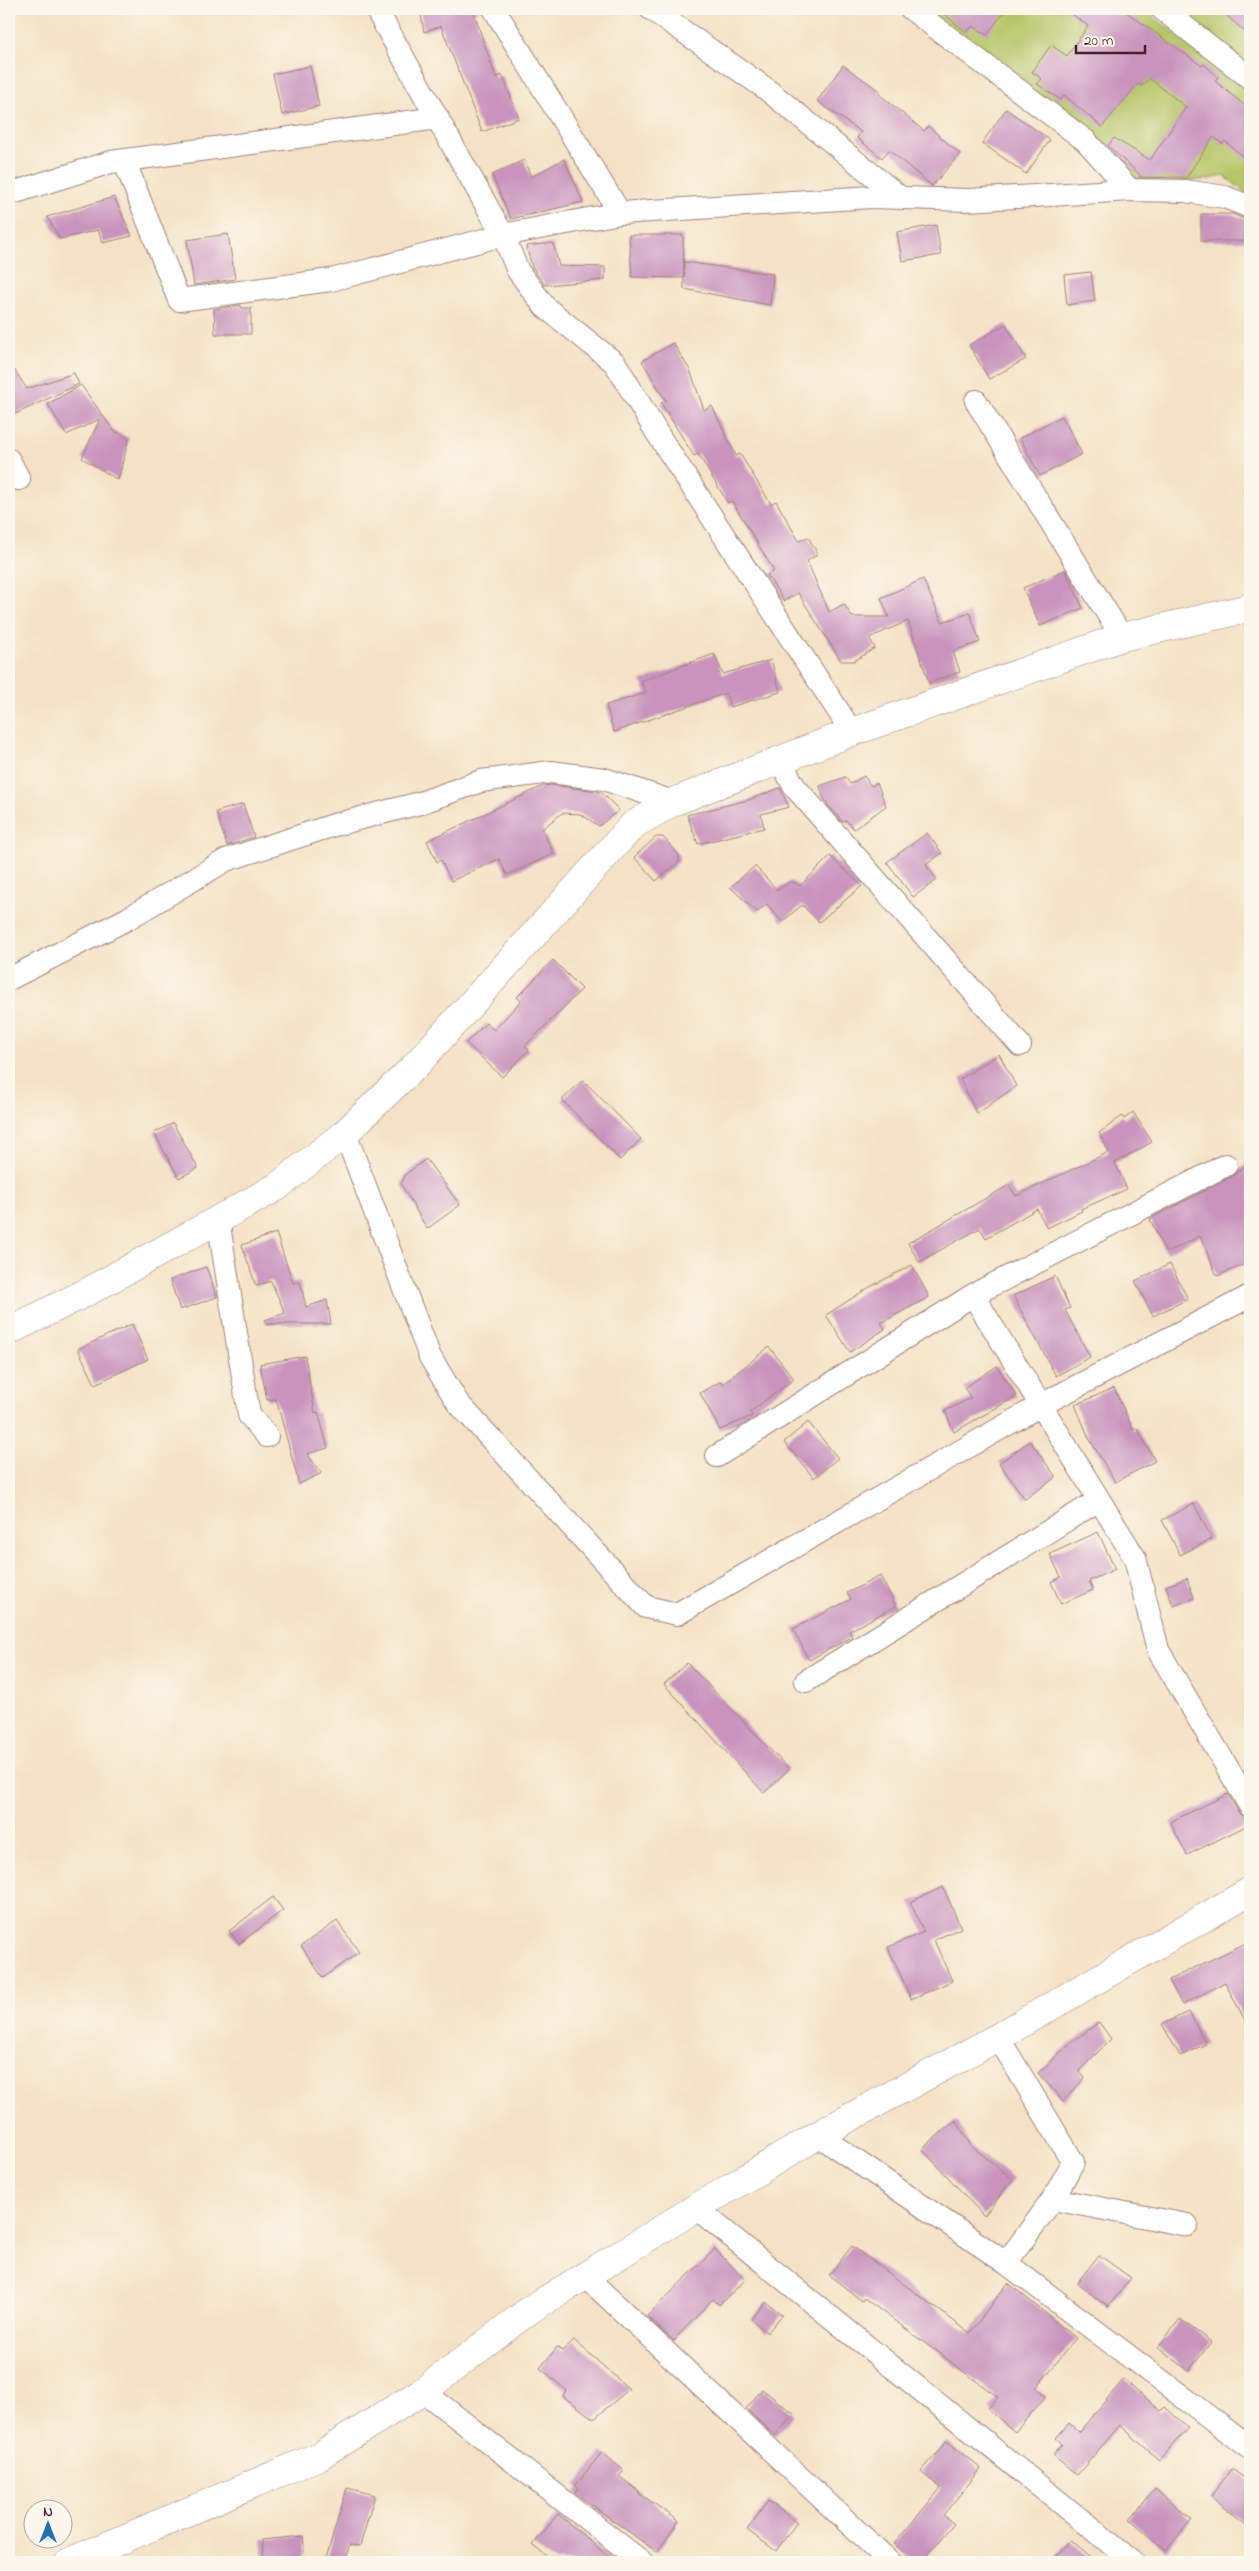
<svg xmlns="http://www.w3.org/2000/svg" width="1259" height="2571" font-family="'Indie Flower',sans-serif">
<rect width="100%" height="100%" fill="#fbf7ec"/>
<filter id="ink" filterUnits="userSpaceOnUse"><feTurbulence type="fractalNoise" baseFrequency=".02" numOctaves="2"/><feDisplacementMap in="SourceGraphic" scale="10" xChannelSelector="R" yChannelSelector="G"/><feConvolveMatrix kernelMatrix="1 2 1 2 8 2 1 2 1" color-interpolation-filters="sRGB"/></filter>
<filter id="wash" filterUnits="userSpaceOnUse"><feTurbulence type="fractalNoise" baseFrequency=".0096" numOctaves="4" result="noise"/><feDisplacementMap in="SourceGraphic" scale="20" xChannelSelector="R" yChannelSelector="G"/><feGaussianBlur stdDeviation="1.12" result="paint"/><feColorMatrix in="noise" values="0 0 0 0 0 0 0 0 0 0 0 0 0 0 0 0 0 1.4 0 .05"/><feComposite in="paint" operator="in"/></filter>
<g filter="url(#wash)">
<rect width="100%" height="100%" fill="#f4e2c7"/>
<path fill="#b6c567" stroke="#807249" d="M 928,9 L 1143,9 L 1250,91 L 1250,196 L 1224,176 L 1205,180 L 1132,180 Z
M 1176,9 L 1250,9 L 1250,68 Z"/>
<g id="blocks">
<path fill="#c894bd" d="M 420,9 L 481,9 L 474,13 L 496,78 L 502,75 L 519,118 L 482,132 L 441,26 L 424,32 Z
M 938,9 L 1006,9 L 987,35 L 973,26 L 966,32 Z
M 1065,9 L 1122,9 L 1202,66 L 1204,64 L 1218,77 L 1215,81 L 1250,110 L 1250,163 L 1225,141 L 1223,144 L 1213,137 L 1186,178 L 1139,177 L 1140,175 L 1108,146 L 1114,138 L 1150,160 L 1186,107 L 1149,78 L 1142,86 L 1138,84 L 1102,127 L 1064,95 L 1061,100 L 1037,84 L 1042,79 L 1032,72 L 1051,45 L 1067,56 L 1088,26 Z
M 1219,9 L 1250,9 L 1250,36 Z
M 843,65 L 881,92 L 879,94 L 924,131 L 928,126 L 960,154 L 932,186 L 889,150 L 882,158 L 857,138 L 861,132 L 817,101 Z
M 310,66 L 319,106 L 282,115 L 273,74 Z
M 1006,109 L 1050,140 L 1026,174 L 982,143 Z
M 564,159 L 583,202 L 511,219 L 492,175 L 524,160 L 531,177 Z
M 114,197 L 132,236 L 103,243 L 98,230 L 60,239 L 47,217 Z
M 1201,214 L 1232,214 L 1245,219 L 1245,241 L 1201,241 Z
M 936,225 L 941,255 L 902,261 L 897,232 Z
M 228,234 L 235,279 L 194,285 L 187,240 Z
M 629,235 L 683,235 L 684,278 L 632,277 Z
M 553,243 L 559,266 L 605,267 L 605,280 L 545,285 L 532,267 L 526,246 Z
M 684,262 L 773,274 L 770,305 L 684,289 Z
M 1091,272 L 1095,301 L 1067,305 L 1064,275 Z
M 241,305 L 241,308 L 251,308 L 251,334 L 215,334 L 214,309 Z
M 1006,324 L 1026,359 L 989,379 L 969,345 Z
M 673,343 L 690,370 L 704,410 L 712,406 L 736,456 L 740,454 L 771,504 L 776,501 L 799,541 L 808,537 L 818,554 L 807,561 L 829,612 L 844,604 L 852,617 L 889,617 L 881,598 L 923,579 L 942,622 L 970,613 L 980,642 L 953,651 L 960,672 L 929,683 L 908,621 L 869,638 L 875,648 L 854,661 L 841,661 L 798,593 L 784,601 L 767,575 L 774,571 L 732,501 L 728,503 L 698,454 L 694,456 L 661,403 L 666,401 L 642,361 Z
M 9,362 L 27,389 L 74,373 L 79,384 L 9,417 Z
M 81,385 L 114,431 L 129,438 L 118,480 L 82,458 L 100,419 L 66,435 L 48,404 Z
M 1062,416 L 1082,454 L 1040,476 L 1020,438 Z
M 1065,570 L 1083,608 L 1040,626 L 1023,588 Z
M 714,654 L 723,674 L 771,660 L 780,692 L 730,707 L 726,693 L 614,732 L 606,705 L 646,693 L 641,681 Z
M 864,776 L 871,786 L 877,783 L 886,806 L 854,829 L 846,820 L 843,822 L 829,806 L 823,797 L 820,786 L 845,777 L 850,784 Z
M 551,785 L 597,791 L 603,794 L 619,810 L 599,826 L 580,814 L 562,813 L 542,829 L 554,854 L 507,875 L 499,859 L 451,881 L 441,860 L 437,862 L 427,841 L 543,786 Z
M 780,788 L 789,807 L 761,814 L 764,828 L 698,844 L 687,815 L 748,800 Z
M 243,804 L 254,837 L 227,846 L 216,812 Z
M 927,833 L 942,853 L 926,865 L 937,880 L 913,897 L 887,862 Z
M 656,837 L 663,837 L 679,855 L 679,862 L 656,881 L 634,857 Z
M 830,856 L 862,886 L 819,922 L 802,905 L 782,922 L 767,904 L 757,912 L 730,887 L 755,866 L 777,890 L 791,881 L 800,886 Z
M 553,960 L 582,989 L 525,1046 L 529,1050 L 502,1077 L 466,1043 L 486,1023 L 494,1030 L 521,1001 L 517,997 Z
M 999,1054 L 1016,1086 L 977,1114 L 960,1079 Z
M 583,1080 L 641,1139 L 620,1160 L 562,1100 Z
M 1133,1112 L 1152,1142 L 1115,1163 L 1127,1189 L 1081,1209 L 1082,1211 L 1047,1228 L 1037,1209 L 986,1238 L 980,1228 L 919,1262 L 908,1243 L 1009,1185 L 1016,1196 L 1109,1152 L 1099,1133 L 1122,1116 L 1124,1119 Z
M 173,1123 L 198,1168 L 179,1178 L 154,1133 Z
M 426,1159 L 460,1205 L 427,1229 L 401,1184 L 406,1174 Z
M 1250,1161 L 1250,1262 L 1217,1276 L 1200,1236 L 1166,1253 L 1150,1219 L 1233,1176 Z
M 276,1233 L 293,1283 L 300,1282 L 306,1307 L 327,1300 L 331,1324 L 266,1324 L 265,1320 L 285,1313 L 271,1281 L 256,1286 L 242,1245 Z
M 1170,1264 L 1188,1299 L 1153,1316 L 1135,1281 Z
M 912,1265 L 929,1297 L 881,1323 L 885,1329 L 850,1352 L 826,1315 L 868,1288 Z
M 206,1267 L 217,1297 L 180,1310 L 170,1280 Z
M 1055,1276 L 1070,1308 L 1065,1310 L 1090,1357 L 1056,1376 L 1013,1296 Z
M 132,1324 L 148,1359 L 95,1384 L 78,1349 Z
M 769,1347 L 794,1379 L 750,1412 L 752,1416 L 720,1430 L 700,1393 L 721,1381 L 723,1384 Z
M 305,1356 L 315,1413 L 318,1412 L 328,1448 L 307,1454 L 322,1473 L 299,1484 L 276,1399 L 267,1400 L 260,1364 Z
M 997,1366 L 1017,1396 L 954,1432 L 945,1411 L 971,1398 L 964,1388 Z
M 1114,1388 L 1133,1430 L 1137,1428 L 1155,1461 L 1115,1482 L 1089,1438 L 1075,1405 Z
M 808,1422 L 838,1458 L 814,1478 L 784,1442 Z
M 1030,1441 L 1056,1477 L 1025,1499 L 999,1463 Z
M 1194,1504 L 1212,1539 L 1180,1555 L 1162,1520 Z
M 1098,1532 L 1115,1569 L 1089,1581 L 1093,1590 L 1061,1604 L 1051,1582 L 1061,1577 L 1050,1554 Z
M 880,1576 L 896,1606 L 849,1631 L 852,1637 L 809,1660 L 793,1629 L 851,1599 L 847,1593 Z
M 1187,1578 L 1194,1598 L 1173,1606 L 1166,1586 Z
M 687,1663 L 789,1769 L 764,1793 L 664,1684 Z
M 1228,1794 L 1239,1813 L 1250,1819 L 1250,1824 L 1187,1855 L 1170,1822 Z
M 943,1887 L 961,1928 L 934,1940 L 952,1981 L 911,1999 L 888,1947 L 924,1932 L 910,1902 Z
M 273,1897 L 283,1910 L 239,1944 L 229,1931 Z
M 337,1921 L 359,1952 L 323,1978 L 301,1946 Z
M 1250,1941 L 1250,1969 L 1245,1972 L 1250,1988 L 1250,2030 L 1225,1982 L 1182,2005 L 1169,1980 Z
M 1189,2012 L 1206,2044 L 1180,2056 L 1162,2024 Z
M 1099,2022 L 1111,2039 L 1079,2071 L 1085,2078 L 1063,2101 L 1038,2073 L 1067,2046 Z
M 956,2120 L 971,2146 L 1013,2179 L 984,2216 L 922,2149 Z
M 852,2246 L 970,2333 L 1008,2283 L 1076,2338 L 1036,2388 L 1046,2396 L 1015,2432 L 988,2409 L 998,2397 L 864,2298 L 862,2301 L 829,2275 Z
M 715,2249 L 745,2280 L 719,2305 L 713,2299 L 673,2341 L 647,2316 Z
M 1099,2255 L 1131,2278 L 1108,2307 L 1077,2283 Z
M 766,2302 L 782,2315 L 767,2333 L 751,2319 Z
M 1180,2319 L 1211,2342 L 1189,2371 L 1158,2347 Z
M 574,2340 L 629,2389 L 594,2419 L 563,2396 L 566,2390 L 540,2368 L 557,2347 L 562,2351 Z
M 1124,2379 L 1161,2411 L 1165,2407 L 1188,2428 L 1159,2460 L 1120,2425 L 1077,2475 L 1053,2455 L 1062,2444 L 1056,2438 L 1069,2423 L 1079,2432 Z
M 762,2389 L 794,2414 L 775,2436 L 746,2409 Z
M 947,2441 L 981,2469 L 943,2515 L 954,2524 L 922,2562 L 916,2562 L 894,2544 L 941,2488 L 921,2472 Z
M 602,2452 L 624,2471 L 619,2476 L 640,2492 L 639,2493 L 679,2521 L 657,2552 L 575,2493 L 579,2488 L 576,2485 Z
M 1232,2469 L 1250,2482 L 1250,2528 L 1210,2497 Z
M 347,2488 L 375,2495 L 360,2546 L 349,2545 L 346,2562 L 325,2562 Z
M 1155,2489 L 1192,2520 L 1166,2550 L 1130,2519 Z
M 768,2501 L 797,2522 L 776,2551 L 747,2530 Z
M 558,2514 L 615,2562 L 554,2562 L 533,2545 Z
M 303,2536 L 305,2562 L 264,2562 L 262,2540 Z
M 1070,2540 L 1096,2562 L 1051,2562 Z"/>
</g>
</g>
<g filter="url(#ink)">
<use href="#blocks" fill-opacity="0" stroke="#9f8079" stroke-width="1"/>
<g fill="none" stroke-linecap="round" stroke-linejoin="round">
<defs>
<path id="street" d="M 376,9 L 503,235 L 518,271 L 545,307 L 615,363 L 657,433 L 852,732
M 494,9 L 620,213
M 651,9 L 765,88 L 901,198
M 911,9 L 1086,141 L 1130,190
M 1162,9 L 1250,78
M 124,160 L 179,300 L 331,280 L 503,235 L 620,213 L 872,197 L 968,200 L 1130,190 L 1185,191 L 1225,197 L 1250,207
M 9,194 L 111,162 L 438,118
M 976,401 L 1122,637
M 9,460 L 19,479
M 780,760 L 794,786 L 1020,1045
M 9,979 L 127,919 L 226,860 L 334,825 L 420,803 L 481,781 L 551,772 L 604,779 L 673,802
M 345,1133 L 430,1357 L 458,1403 L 646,1607 L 677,1614 L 1041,1405 L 1250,1296
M 218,1219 L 249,1415 L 267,1436
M 973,1295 L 1135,1558 L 1158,1650 L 1250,1806
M 717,1456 L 973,1295 L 1226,1165
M 806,1681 L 1099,1500
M 998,2037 L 1073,2162 L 1053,2199
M 818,2135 L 1006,2263 L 1250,2448
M 696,2208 L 1133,2562
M 1006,2263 L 1053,2199 L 1187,2225
M 585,2276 L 890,2562
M 423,2391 L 642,2562"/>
<path id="secondary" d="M 9,1331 L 89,1291 L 277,1187 L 345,1133 L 415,1066 L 633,825 L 673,802 L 852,732 L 1122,637 L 1250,608
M 69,2562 L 319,2456 L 423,2391 L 531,2309 L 696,2208 L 818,2135 L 998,2037 L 1250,1891"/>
</defs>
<use href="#street" stroke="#9f8079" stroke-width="24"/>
<use href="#secondary" stroke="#9f8079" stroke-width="29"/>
<use href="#street" stroke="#fff" stroke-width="22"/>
<use href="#secondary" stroke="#fff" stroke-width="28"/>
</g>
</g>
<rect width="1259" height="2571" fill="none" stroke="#fbf7ec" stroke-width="30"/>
<g transform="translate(48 2524)"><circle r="24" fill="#fbf7ec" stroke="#b4a19f"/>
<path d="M0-4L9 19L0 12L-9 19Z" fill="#1f6fb2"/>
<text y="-8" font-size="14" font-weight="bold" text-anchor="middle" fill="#4a1f2b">N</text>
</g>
<path d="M1076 45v8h69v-8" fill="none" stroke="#4a1f2b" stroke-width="2.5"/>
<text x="1084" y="45" font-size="15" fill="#4a1f2b" stroke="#fbf7ec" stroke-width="4" paint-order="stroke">20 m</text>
</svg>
